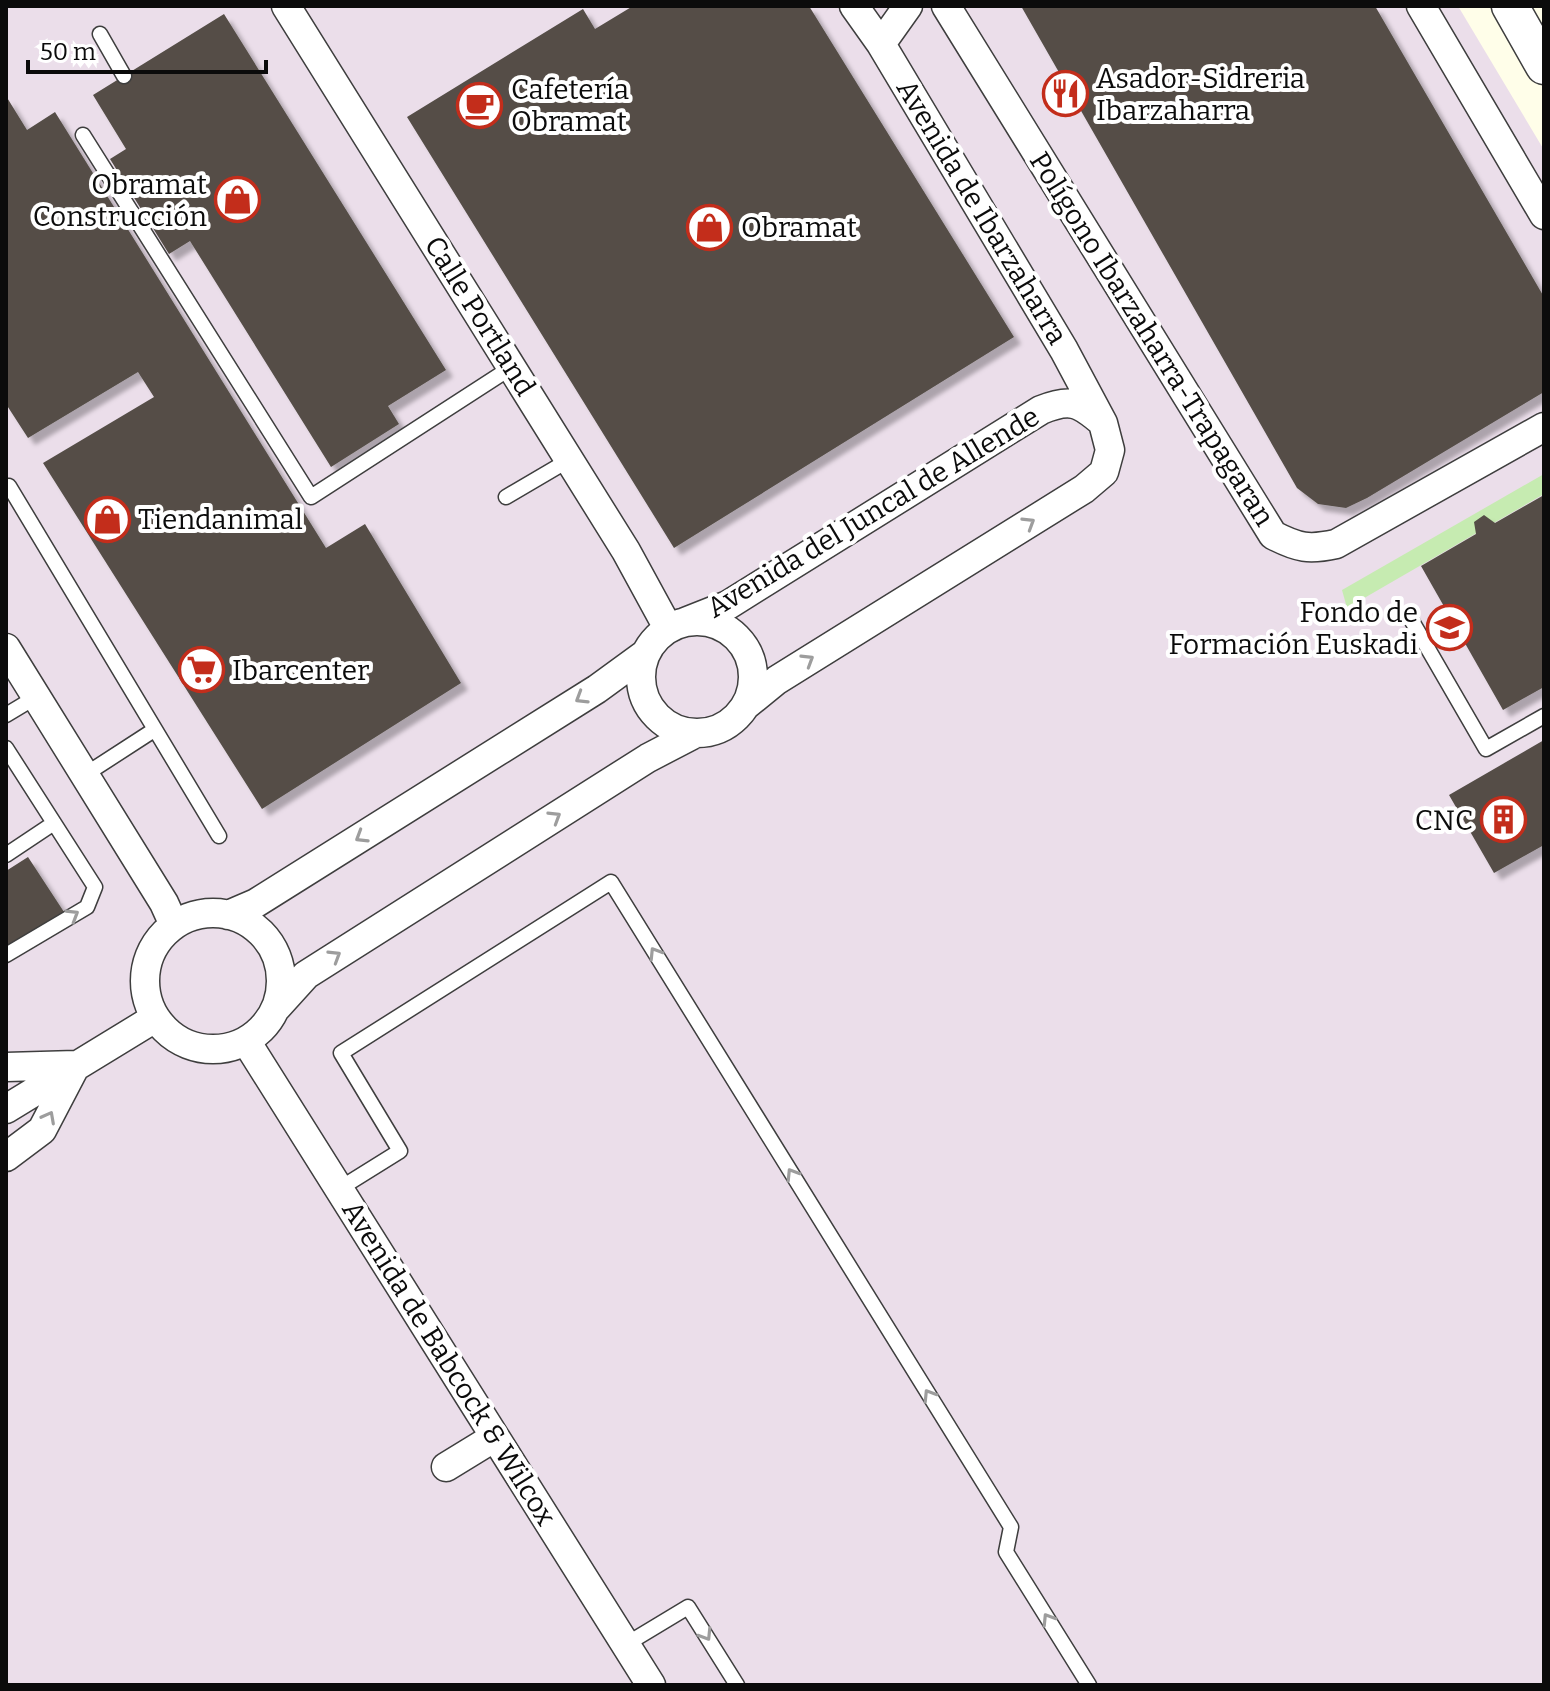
<svg xmlns="http://www.w3.org/2000/svg" width="1550" height="1691" font-family="Bitter,serif">
<defs>
<filter id="shadow"><feDropShadow dx="7" dy="7" stdDeviation="2" flood-color="#0004"/></filter>
</defs>
<rect width="100%" height="100%" fill="#fffee9"/>
<path fill="#ebdeea" d="M 6,6 L 1458,6 L 1544,150 L 1544,1685 L 6,1685 Z"/>
<path fill="#c6ebb1" d="M 1544,474 L 1544,494 L 1347,608 L 1342,590 Z"/>
<path fill="#544e47" filter="url(#shadow)" d="M 633,6 L 809,6 L 1014,337 L 674,548 L 407,117 L 583,9 L 595,29 Z
M 1021,6 L 1375,6 L 1544,297 L 1544,392 L 1367,498 L 1346,508 L 1318,504 L 1297,488 Z
M 224,14 L 446,370 L 388,406 L 399,424 L 331,467 L 190,241 L 169,254 L 110,159 L 126,149 L 93,95 Z
M 6,96 L 27,130 L 55,112 L 326,548 L 365,524 L 461,683 L 262,809 L 43,463 L 154,397 L 138,372 L 28,438 L 6,404 Z
M 1544,495 L 1544,687 L 1503,710 L 1421,566 L 1476,534 L 1474,522 L 1484,515 L 1495,523 Z
M 1544,740 L 1544,845 L 1494,873 L 1449,795 Z
M 28,857 L 64,912 L 6,949 L 6,871 Z"/>
<g fill="none" stroke-linecap="round" stroke-linejoin="round">
<defs>
<path id="service" d="M 100,34 L 124,76
M 83,135 L 311,497 L 512,367
M 9,486 L 219,836
M 506,497 L 569,460
M 1409,616 L 1486,749 L 1544,716
M 6,715 L 36,697
M 6,748 L 95,887 L 87,907 L 6,955
M 83,776 L 154,730
M 6,855 L 54,823
M 339,1189 L 400,1151 L 341,1053 L 611,882 L 1011,1527 L 1006,1552 L 1089,1685
M 625,1645 L 688,1607 L 737,1685"/>
<path id="minor" d="M 286,6 L 626,551 L 668,628
M 946,6 L 1273,535 C 1298,548 1309,550 1336,544 L 1544,427
M 1421,6 L 1544,215
M 881,44 L 908,6
M641 677a56 56 0 1 1 112 0a56 56 0 1 1-112 0Z
M 685,622 L 728,605 L 1041,410 C 1070,398 1079,402 1102,422
M 6,648 L 164,903 L 174,925
M 745,706 L 777,680 L 1084,489 L 1104,472 L 1110,450 L 1103,423 L 1064,350 L 881,44 L 854,6
M145 981a68 68 0 1 1 136 0a68 68 0 1 1-136 0Z
M 228,915 L 256,903 L 597,689 L 645,654
M 277,1007 L 306,975 L 648,758 L 696,733
M 246,1041 L 651,1685
M 6,1067 L 76,1065
M 6,1109 L 155,1018
M 6,1157 L 42,1130 L 76,1065
M 446,1467 L 495,1437"/>
<path id="tertiary" d="M 1510,6 L 1544,66"/>
</defs>
<use href="#service" stroke="#3e3e3e" stroke-width="17"/>
<use href="#minor" stroke="#3e3e3e" stroke-width="31"/>
<use href="#tertiary" stroke="#3e3e3e" stroke-width="39"/>
<use href="#service" stroke="#fff" stroke-width="14"/>
<use href="#minor" stroke="#fff" stroke-width="28"/>
<use href="#tertiary" stroke="#fff" stroke-width="36"/>
</g>
<defs><path id="oneway-chevron" d="M-2-3.5L2.5 0L-2 3.5" fill="none" stroke-width="1.6" stroke-linecap="round" stroke-linejoin="round" transform="scale(2)"/></defs>
<g stroke="#9d9d9d">
<use href="#oneway-chevron" transform="translate(1029 523) rotate(-32)"/>
<use href="#oneway-chevron" transform="translate(808 660) rotate(-32)"/>
<use href="#oneway-chevron" transform="translate(581 698) rotate(148)"/>
<use href="#oneway-chevron" transform="translate(555 817) rotate(-32)"/>
<use href="#oneway-chevron" transform="translate(361 837) rotate(148)"/>
<use href="#oneway-chevron" transform="translate(73 915) rotate(-31)"/>
<use href="#oneway-chevron" transform="translate(655 953) rotate(-122)"/>
<use href="#oneway-chevron" transform="translate(335 956) rotate(-32)"/>
<use href="#oneway-chevron" transform="translate(49 1117) rotate(-62)"/>
<use href="#oneway-chevron" transform="translate(792 1174) rotate(-122)"/>
<use href="#oneway-chevron" transform="translate(929 1395) rotate(-122)"/>
<use href="#oneway-chevron" transform="translate(1048 1619) rotate(-122)"/>
<use href="#oneway-chevron" transform="translate(706 1635) rotate(58)"/>
</g>
<defs>
<symbol id="restaurant-ring" viewBox="-11 -11 22 22"><circle r="9.5" fill="#fff" stroke="#c32d1b" stroke-width="1.5"/><path d="M-5-6h1v4h1v-4h1v4h1v-4h1v5L-1.5 .5V6h-2V.5L-5-1ZM5-6V6H3V1.5H1.5Q1.5-4 5-6Z" fill="#c32d1b"/></symbol>
<symbol id="cafe-ring" viewBox="-11 -11 22 22"><circle r="9.5" fill="#fff" stroke="#c32d1b" stroke-width="1.5"/><path d="M-5.5-4.5H6V0H3Q3 3.5 0 3.5H-2.5Q-5.5 3.5-5.5 0ZM3-3.2v2h1.7v-2ZM-6 4.5H4V6H-6Z" fill="#c32d1b"/></symbol>
<symbol id="shop-ring" viewBox="-11 -11 22 22"><circle r="9.5" fill="#fff" stroke="#c32d1b" stroke-width="1.5"/><path d="M-5-2.5h2.3a2.7 3.5 0 0 1 5.4 0H5L5.5 6h-11ZM-1.5-2.5h3a1.5 2.3 0 0 0-3 0Z" fill="#c32d1b"/></symbol>
<symbol id="school-ring" viewBox="-11 -11 22 22"><circle r="9.5" fill="#fff" stroke="#c32d1b" stroke-width="1.5"/><path d="M0-5L7-2L0 1L-7-2ZM-4 1L0 2.5L4 1V4Q0 6-4 4Z" fill="#c32d1b"/></symbol>
<symbol id="supermarket-ring" viewBox="-11 -11 22 22"><circle r="9.5" fill="#fff" stroke="#c32d1b" stroke-width="1.5"/><path d="M-6-5.5h2.5l.6 2H6L4.5 2H-2.5L-4.4-4H-6ZM-1.5 3.2a1.3 1.3 0 1 0 .1 0ZM3 3.2a1.3 1.3 0 1 0 .1 0Z" fill="#c32d1b"/></symbol>
<symbol id="building-ring" viewBox="-11 -11 22 22"><circle r="9.5" fill="#fff" stroke="#c32d1b" stroke-width="1.5"/><path d="M-4-6H4V6H1V3H-1V6H-4ZM-2.5-4.3h1.7v1.8h-1.7ZM.8-4.3h1.7v1.8H.8ZM-2.5-1h1.7V.8h-1.7ZM.8-1h1.7V.8H.8Z" fill="#c32d1b"/></symbol>
</defs>
<g fill-rule="evenodd">
<use href="#restaurant-ring" x="1040" y="68" width="51" height="51"/>
<use href="#cafe-ring" x="454" y="80" width="51" height="51"/>
<use href="#shop-ring" x="212" y="174" width="51" height="51"/>
<use href="#shop-ring" x="684" y="202" width="51" height="51"/>
<use href="#shop-ring" x="82" y="494" width="51" height="51"/>
<use href="#school-ring" x="1424" y="602" width="51" height="51"/>
<use href="#supermarket-ring" x="176" y="644" width="51" height="51"/>
<use href="#building-ring" x="1478" y="794" width="51" height="51"/>
</g>
<g text-anchor="middle" dominant-baseline="central" stroke-width="8" stroke-linejoin="round" paint-order="stroke">
<g font-size="28" fill="#0b0b0b" stroke="#fff" text-anchor="start">
<text x="1096" y="78">Asador-Sidreria<tspan x="1096" dy="32">Ibarzaharra</tspan></text>
<text x="511" y="89">Cafetería<tspan x="511" dy="32">Obramat</tspan></text>
<text x="207" y="184" text-anchor="end">Obramat<tspan x="207" dy="32">Construcción</tspan></text>
<text x="741" y="227">Obramat</text>
<text x="138" y="519">Tiendanimal</text>
<text x="1418" y="612" text-anchor="end">Fondo de<tspan x="1418" dy="32">Formación Euskadi</tspan></text>
<text x="232" y="670">Ibarcenter</text>
<text x="1473" y="820" text-anchor="end">CNC</text>
</g>
<g font-size="28" fill="#0b0b0b" stroke="#fff">
<text transform="translate(982 212) rotate(59)">Avenida de Ibarzaharra</text>
<text transform="translate(480 316) rotate(58)">Calle Portland</text>
<text transform="translate(1152 339) rotate(58)">Polígono Ibarzaharra-Trapagaran</text>
<text transform="translate(873 512) rotate(-31)">Avenida del Juncal de Allende</text>
<text transform="translate(449 1363) rotate(58)">Avenida de Babcock &amp; Wilcox</text>
</g>
</g>
<rect width="1550" height="1691" fill="none" stroke="#0b0b0b" stroke-width="16"/>
<path d="M28 60v12h238v-12" fill="none" stroke="#0b0b0b" stroke-width="4"/>
<text x="40" y="60" font-size="24" fill="#0b0b0b" stroke="#ffffff" stroke-width="6" paint-order="stroke">50 m</text>
</svg>
